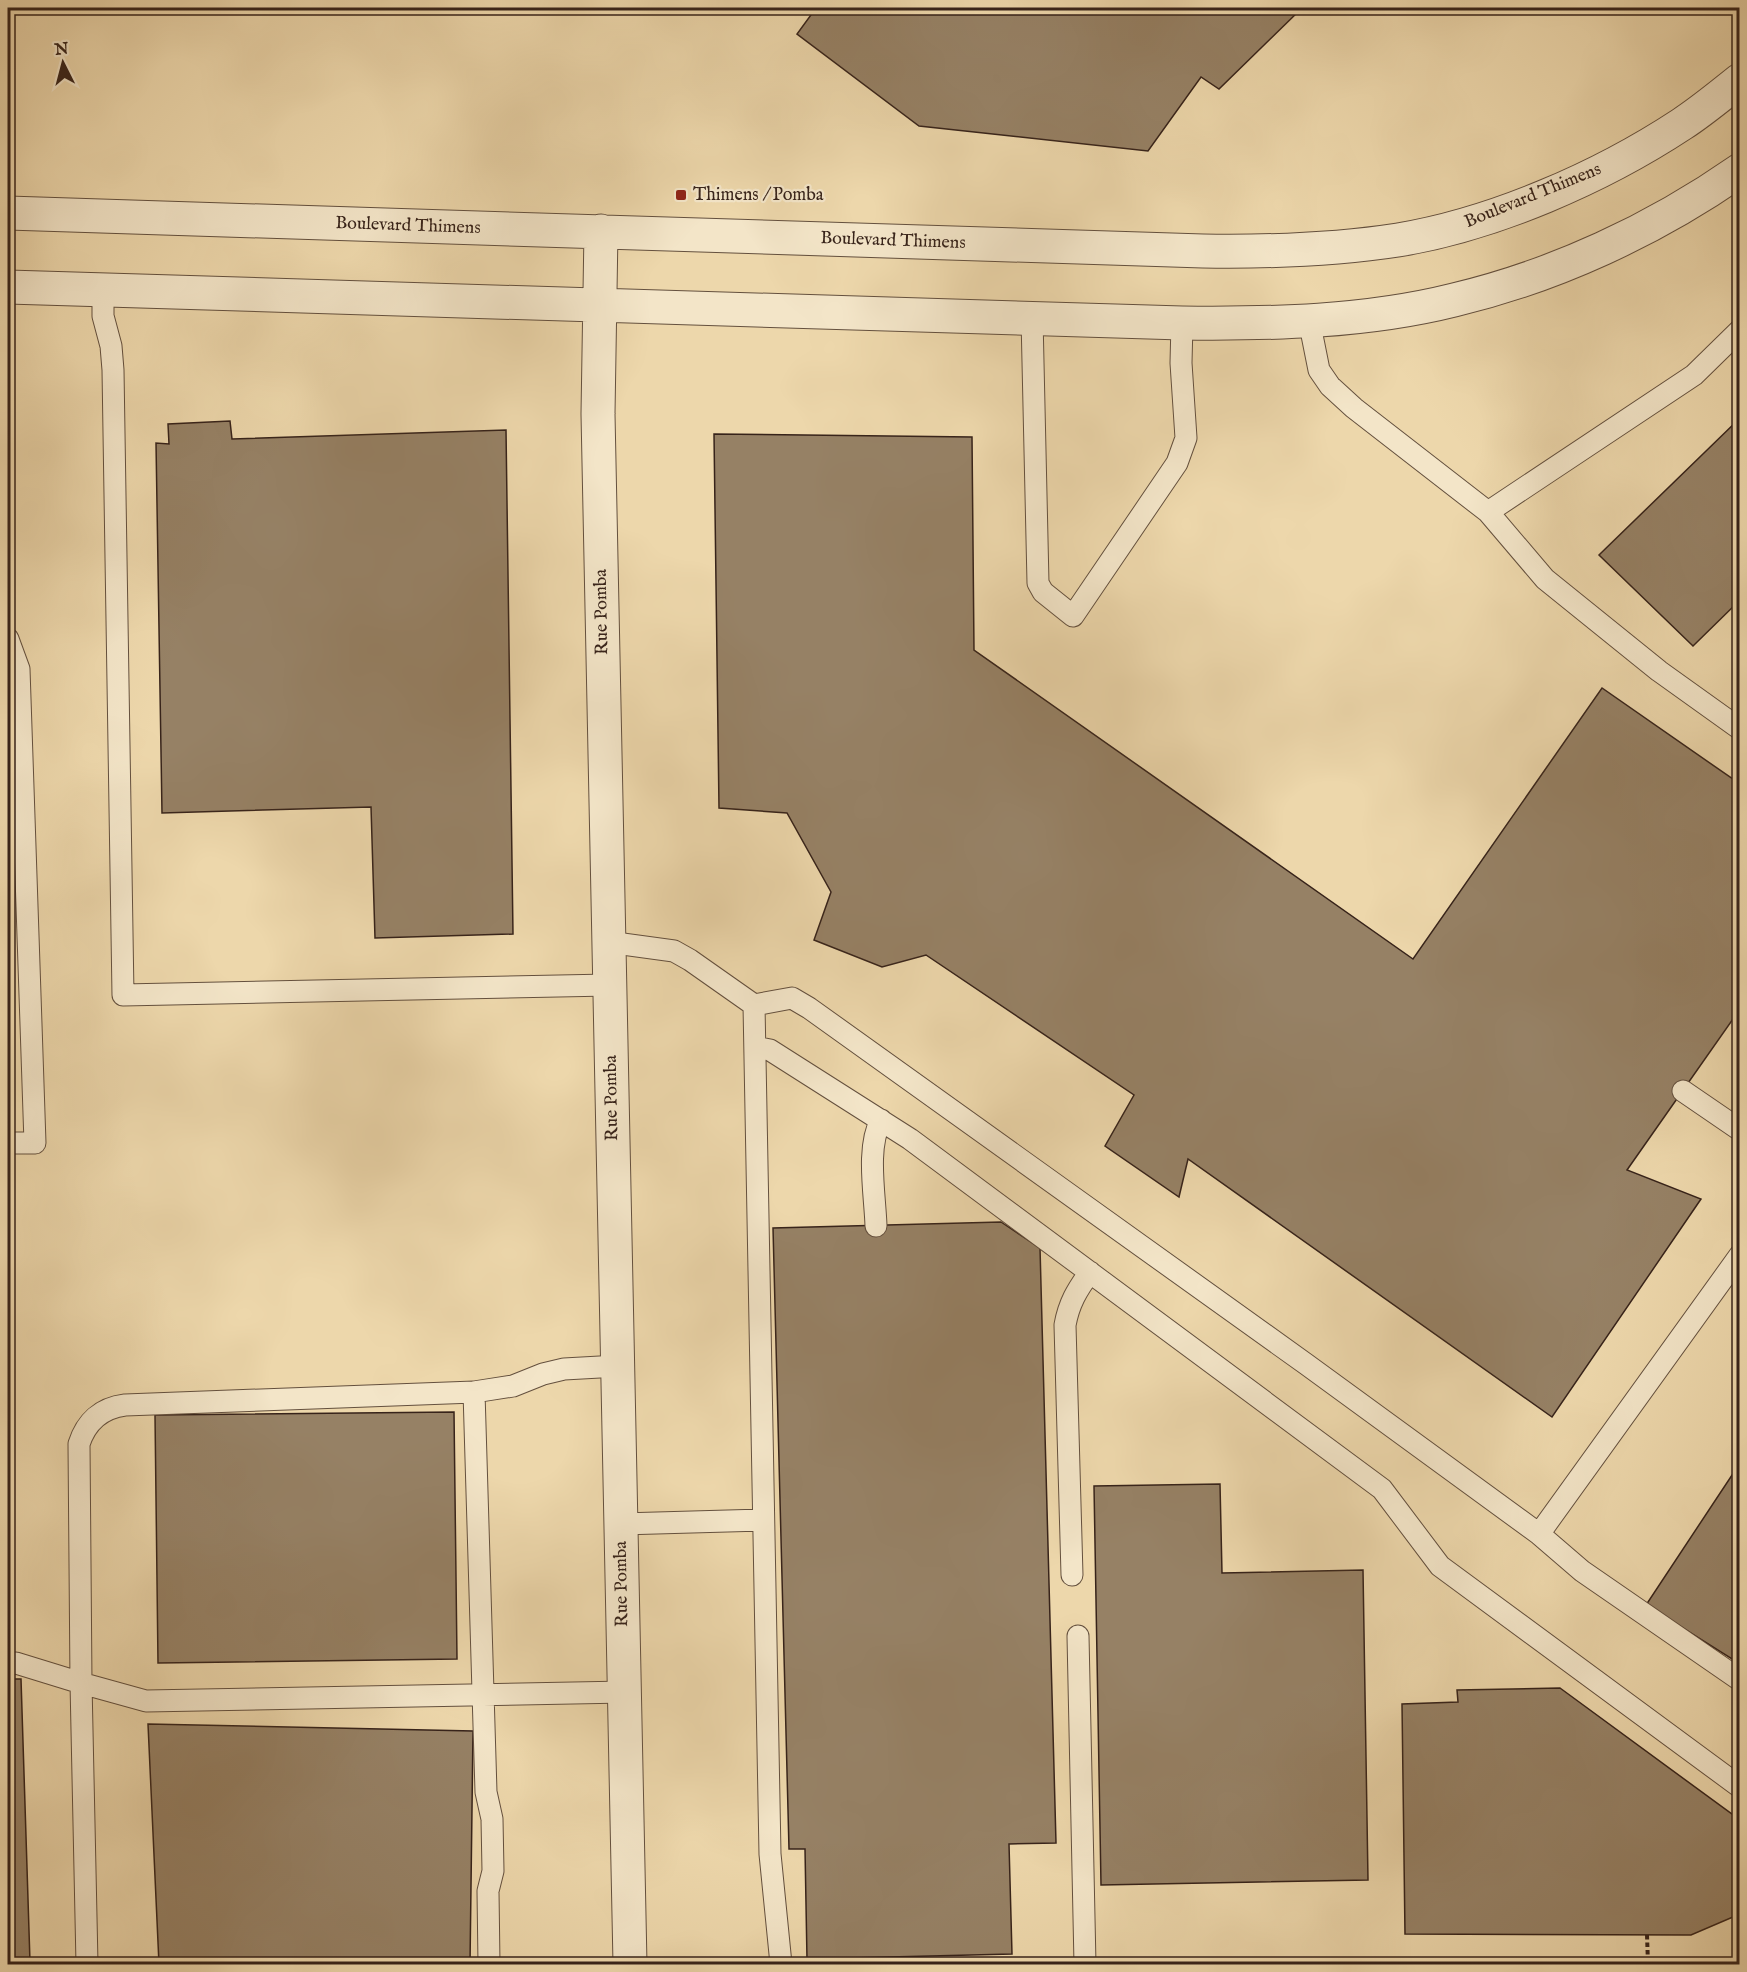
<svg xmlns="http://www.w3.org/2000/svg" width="1747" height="1972" font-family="'IM FELL English',serif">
<rect width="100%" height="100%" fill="#edd7ab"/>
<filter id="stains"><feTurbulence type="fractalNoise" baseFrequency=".00333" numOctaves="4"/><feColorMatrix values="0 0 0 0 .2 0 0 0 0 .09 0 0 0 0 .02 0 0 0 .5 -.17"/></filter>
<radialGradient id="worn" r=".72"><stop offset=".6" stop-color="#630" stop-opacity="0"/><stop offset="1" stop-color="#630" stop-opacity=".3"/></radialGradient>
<path fill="#968165" stroke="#37231a" stroke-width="1.5" d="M 816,8 L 1302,8 L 1219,89 L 1201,77 L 1148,151 L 919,126 L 797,34 Z
M 1740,418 L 1740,600 L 1693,646 L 1599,555 Z
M 230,421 L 232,439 L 506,430 L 513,934 L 375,938 L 371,807 L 162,813 L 156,443 L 169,444 L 168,424 Z
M 714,434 L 972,437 L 974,650 L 1413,959 L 1602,688 L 1740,784 L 1740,1009 L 1627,1170 L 1701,1199 L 1552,1417 L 1188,1159 L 1179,1197 L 1105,1146 L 1134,1095 L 926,955 L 882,967 L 814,940 L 831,892 L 787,813 L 719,808 Z
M 1001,1222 L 1040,1248 L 1056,1843 L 1009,1844 L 1012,1954 L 807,1959 L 805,1849 L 789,1849 L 773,1228 Z
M 454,1412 L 457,1659 L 158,1663 L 155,1415 Z
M 1740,1463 L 1740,1664 L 1646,1605 Z
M 1220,1484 L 1222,1573 L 1363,1570 L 1368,1880 L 1101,1885 L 1094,1486 Z
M 8,1679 L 21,1679 L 30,1962 L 8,1962 Z
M 1560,1688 L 1740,1820 L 1740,1914 L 1691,1935 L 1405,1934 L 1402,1704 L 1458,1702 L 1457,1690 Z
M 148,1724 L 473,1731 L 470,1964 L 159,1964 Z"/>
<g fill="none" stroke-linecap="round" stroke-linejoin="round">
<defs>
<path id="service" d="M 103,290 L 103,316 L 111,346 L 113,370 L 123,995 L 609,985
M 1032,318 L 1038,583 L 1043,592 L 1073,616 L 1177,463 L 1186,438 L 1181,363 L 1182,323
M 1309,320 L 1319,370 L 1330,386 L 1354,408 L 1488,512 L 1694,375 L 1740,330
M 1488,512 L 1545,579 L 1659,671 L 1740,729
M 8,639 L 19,669 L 35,1143 L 8,1143
M 608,942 L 674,951 L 690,960 L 754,1005 L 770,1854 L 781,1964
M 754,1005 L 792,998 L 809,1008 L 1306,1364 L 1539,1534 L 1582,1571 L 1740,1680
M 755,1047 L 770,1050 L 910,1139 L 1382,1489 L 1440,1566 L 1740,1787
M 1683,1091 L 1740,1130
M 876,1226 C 875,1194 866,1148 881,1120
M 474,1392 L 125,1405 C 101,1408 86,1422 79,1444 L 81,1683 L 146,1701 L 625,1692
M 621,1524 L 763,1520
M 1539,1534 L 1740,1255
M 1072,1575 L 1065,1325 C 1069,1303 1077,1290 1090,1272
M 1078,1636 L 1085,1964
M 8,1663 L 16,1663 L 81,1683 L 87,1964
M 489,1964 L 488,1891 L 493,1871 L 492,1819 L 486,1792 L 474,1392 L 513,1386 L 543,1374 L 564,1369 L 618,1366"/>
<path id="tertiary" d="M 8,213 L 1203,251 C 1268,252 1333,250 1398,240 C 1494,224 1600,178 1682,124 C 1702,111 1721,95 1740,80
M 601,231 L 598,414 L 630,1964
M 8,287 L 1182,323 C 1272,324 1366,322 1454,300 C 1555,276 1654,230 1740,170"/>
</defs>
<use href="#service" stroke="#64503e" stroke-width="23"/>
<use href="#tertiary" stroke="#64503e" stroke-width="35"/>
<path stroke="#37231a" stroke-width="4" stroke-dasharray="4.5 3" stroke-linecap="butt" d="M 1647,1935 L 1648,1964
M 911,1957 L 911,1964"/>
<use href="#service" stroke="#f3e5c8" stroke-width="21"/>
<use href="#tertiary" stroke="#f3e5c8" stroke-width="33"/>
</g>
<rect fill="#8f2418" stroke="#f3e5c8" stroke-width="2" x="675" y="189" width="12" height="12" rx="3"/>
<g text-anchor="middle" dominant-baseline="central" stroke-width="4.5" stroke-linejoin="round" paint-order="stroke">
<g font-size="18" fill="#37231a" stroke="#f3e5c8" text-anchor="start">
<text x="693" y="195">Thimens / Pomba</text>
</g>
<g font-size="18" fill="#37231a" stroke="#f3e5c8">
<text transform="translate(1533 196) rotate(-22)">Boulevard Thimens</text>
<text transform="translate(408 226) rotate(2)">Boulevard Thimens</text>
<text transform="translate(893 241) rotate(2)">Boulevard Thimens</text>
<text transform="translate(602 612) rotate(-91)">Rue Pomba</text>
<text transform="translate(612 1098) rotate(-91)">Rue Pomba</text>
<text transform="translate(622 1584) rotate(-91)">Rue Pomba</text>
</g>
</g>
<rect width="1747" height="1972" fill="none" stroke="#edd7ab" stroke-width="30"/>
<rect x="9" y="9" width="1729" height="1954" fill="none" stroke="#37231a" stroke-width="3"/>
<rect x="15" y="15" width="1717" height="1942" fill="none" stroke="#37231a" stroke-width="1.5"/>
<g transform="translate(63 63) rotate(354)" stroke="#f3e5c8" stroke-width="4.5" paint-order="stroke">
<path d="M0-4.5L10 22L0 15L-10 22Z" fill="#37231a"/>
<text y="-9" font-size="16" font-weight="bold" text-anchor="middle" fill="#37231a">N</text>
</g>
<rect width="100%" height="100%" filter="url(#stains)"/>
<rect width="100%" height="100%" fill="url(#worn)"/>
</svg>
